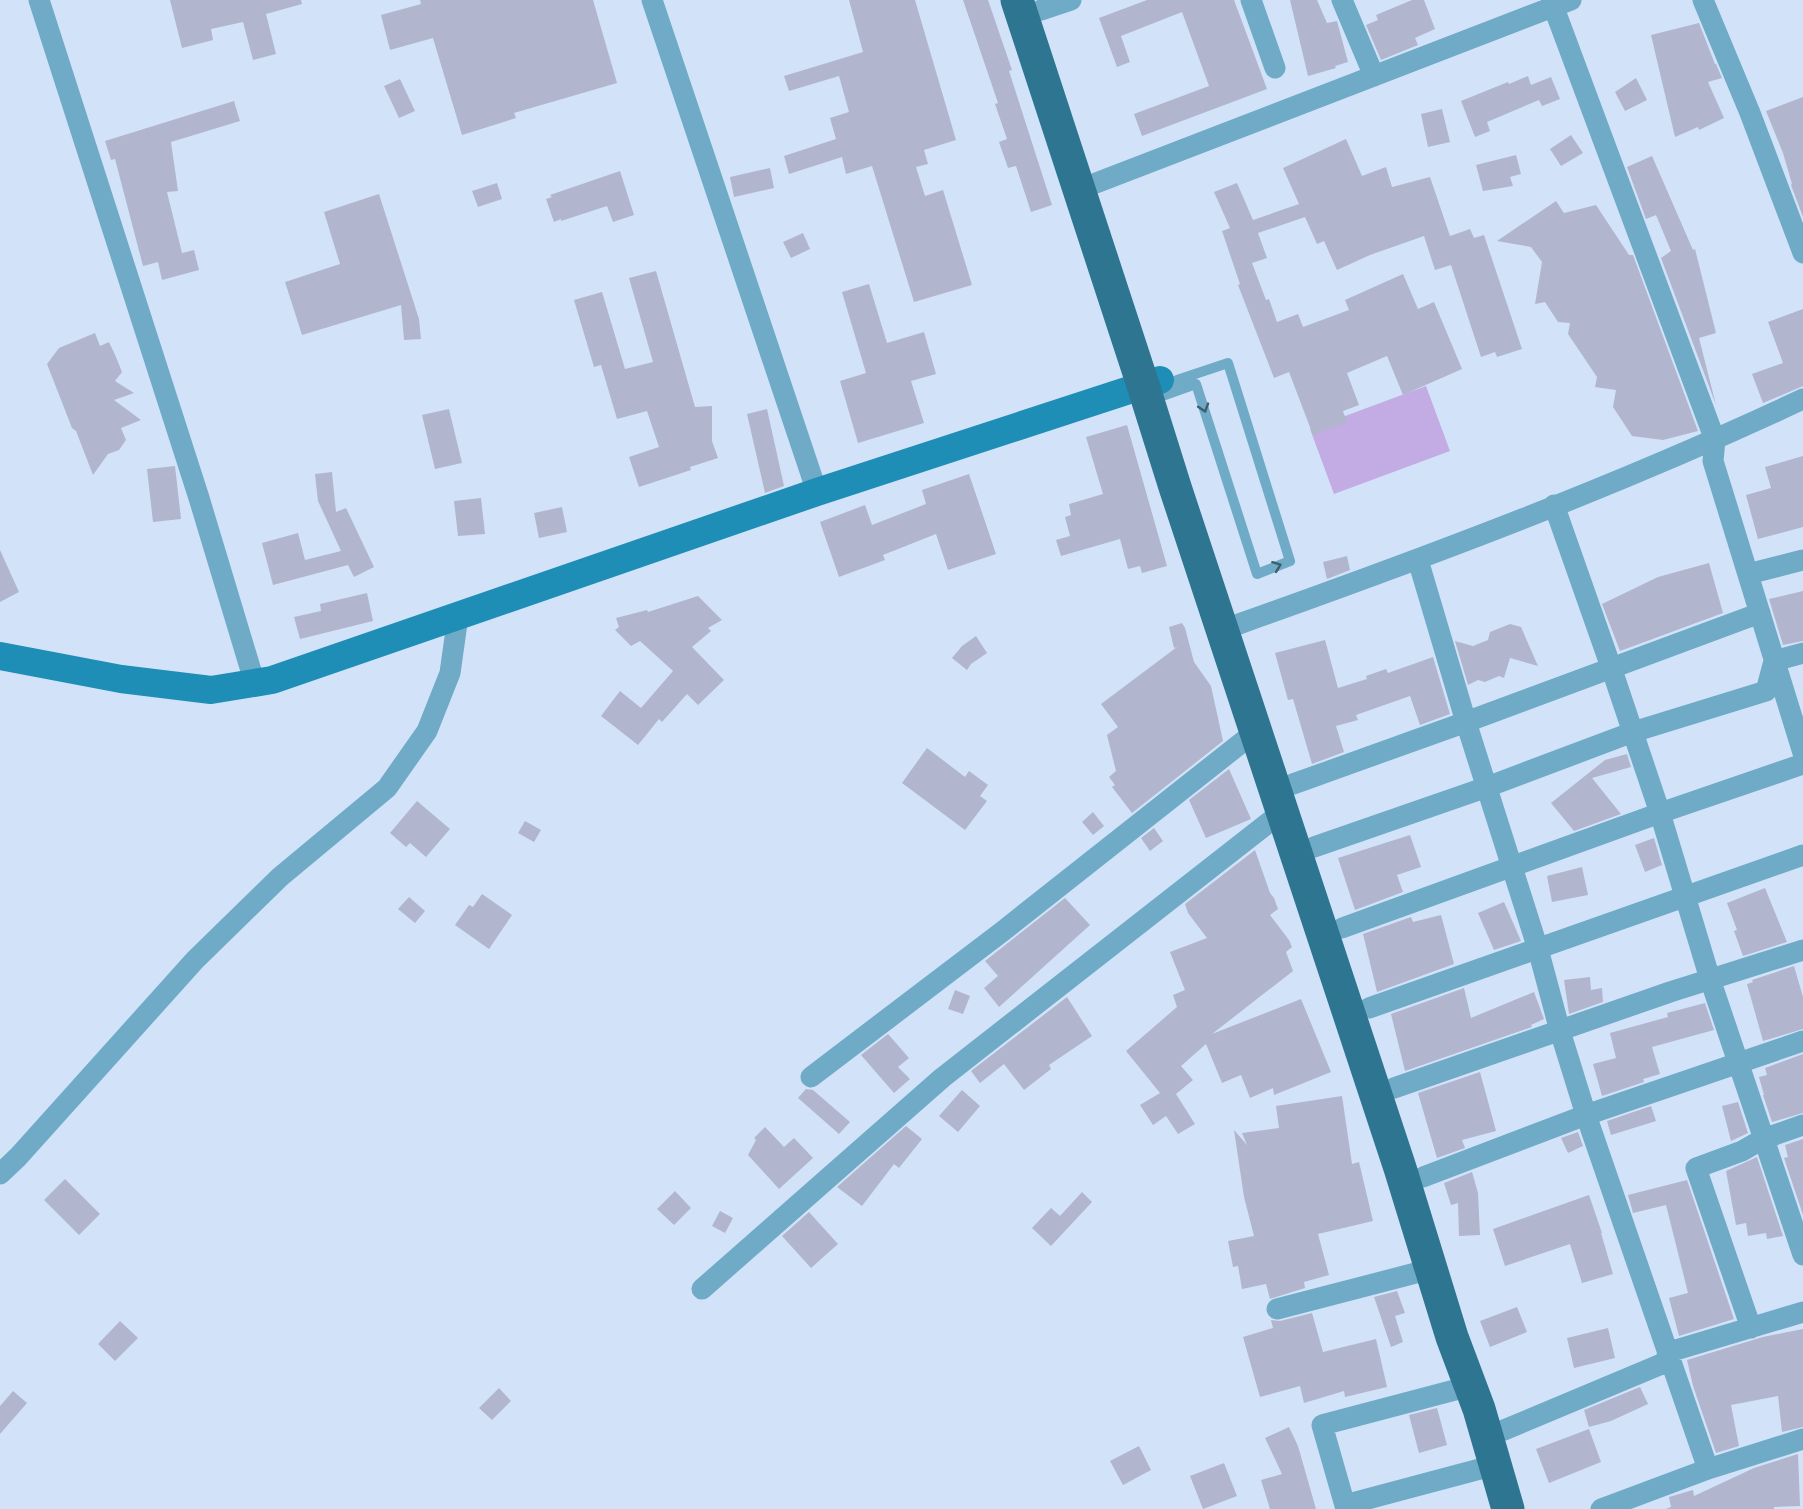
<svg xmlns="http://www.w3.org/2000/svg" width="1803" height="1509" font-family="Raleway,sans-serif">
<rect width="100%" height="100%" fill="#d2e3f9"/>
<path fill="#c3ace4" d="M 1426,386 L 1450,451 L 1334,494 L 1310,429 Z"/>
<path fill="#b1b5cd" d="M 170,0 L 301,0 L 302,4 L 266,14 L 276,54 L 253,60 L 243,22 L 211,29 L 213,40 L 182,48 Z
M 420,0 L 593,0 L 617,83 L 514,113 L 516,118 L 462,135 L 433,38 L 390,50 L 381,15 L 421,4 Z
M 849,0 L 915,0 L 956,140 L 924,150 L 928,164 L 916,167 L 925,196 L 943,190 L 972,285 L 914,302 L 872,166 L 846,174 L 842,157 L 789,174 L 784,156 L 836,139 L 830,118 L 849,112 L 839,76 L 789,91 L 784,76 L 863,52 Z
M 963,0 L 988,0 L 1012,70 L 1009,71 L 1052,205 L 1031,212 L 1016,166 L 1008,168 L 999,142 L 1007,139 L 995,104 L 998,103 Z
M 1147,0 L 1234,0 L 1267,89 L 1142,136 L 1134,114 L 1209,86 L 1182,12 L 1121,36 L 1130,62 L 1117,67 L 1099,18 Z
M 1290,0 L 1317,0 L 1327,23 L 1337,21 L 1348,62 L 1335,66 L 1336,68 L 1308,76 Z
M 1412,0 L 1424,0 L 1435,29 L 1415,38 L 1418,45 L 1381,60 L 1366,25 L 1378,20 L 1376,15 Z
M 1699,23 L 1715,64 L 1716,64 L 1722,78 L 1708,82 L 1724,118 L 1699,130 L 1698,127 L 1675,137 L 1651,35 Z
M 1528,76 L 1531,85 L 1551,77 L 1560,99 L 1542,106 L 1539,100 L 1506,114 L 1487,122 L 1490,131 L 1475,137 L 1461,101 L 1508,82 L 1509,84 Z
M 1636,78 L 1647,100 L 1625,111 L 1615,92 Z
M 400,79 L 415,111 L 399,118 L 384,86 Z
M 1803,97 L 1803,217 L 1791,185 L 1792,184 L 1783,153 L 1766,111 Z
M 234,101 L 240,121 L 171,142 L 178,191 L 167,192 L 182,253 L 194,250 L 199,270 L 162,280 L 158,262 L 143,266 L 115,159 L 111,160 L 105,141 Z
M 1442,109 L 1450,142 L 1428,147 L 1421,114 Z
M 1571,135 L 1583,153 L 1561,166 L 1550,149 Z
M 1346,139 L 1362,176 L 1386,167 L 1392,187 L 1430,177 L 1450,236 L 1470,229 L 1474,238 L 1484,235 L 1522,349 L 1497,357 L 1495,352 L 1481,357 L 1451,265 L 1435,270 L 1424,236 L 1370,255 L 1337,270 L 1324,241 L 1317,244 L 1305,217 L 1258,233 L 1267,258 L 1252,263 L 1266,300 L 1269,299 L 1277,322 L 1298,314 L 1303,327 L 1349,310 L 1345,300 L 1403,274 L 1418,309 L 1434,302 L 1462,369 L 1403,395 L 1387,356 L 1347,373 L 1359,405 L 1343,411 L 1347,422 L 1313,435 L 1289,372 L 1274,378 L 1238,285 L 1240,284 L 1222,231 L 1230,228 L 1214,192 L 1237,183 L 1253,220 L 1299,204 L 1283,168 Z
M 1516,155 L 1521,174 L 1510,177 L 1513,186 L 1483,191 L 1476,165 Z
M 1652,156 L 1693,250 L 1695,249 L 1716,333 L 1699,338 L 1716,405 L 1661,258 L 1671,251 L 1656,215 L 1646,219 L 1627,167 Z
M 770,168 L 774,188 L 734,197 L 730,177 Z
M 620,171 L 634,215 L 613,222 L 607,206 L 561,221 L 561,219 L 554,222 L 546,199 L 552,197 L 550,195 Z
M 497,183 L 502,199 L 478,207 L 472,191 Z
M 379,194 L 419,319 L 421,339 L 404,340 L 401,305 L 302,335 L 285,282 L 340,264 L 324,212 Z
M 1556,201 L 1564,213 L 1596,205 L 1629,255 L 1633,255 L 1698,431 L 1663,440 L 1632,436 L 1613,407 L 1616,390 L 1595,387 L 1597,377 L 1568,334 L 1570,323 L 1558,322 L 1545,302 L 1535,304 L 1542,262 L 1531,247 L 1497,241 Z
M 803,233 L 810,249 L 791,258 L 783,242 Z
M 656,271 L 695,407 L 712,406 L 712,441 L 718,458 L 690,467 L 691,470 L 639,487 L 629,457 L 659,447 L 647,411 L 617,419 L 601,365 L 594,367 L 574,300 L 602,292 L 625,369 L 653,362 L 629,278 Z
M 869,284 L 887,343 L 924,332 L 936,374 L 911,381 L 924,423 L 858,443 L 840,381 L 866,373 L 842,292 Z
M 1803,309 L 1803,386 L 1763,403 L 1752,374 L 1783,363 L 1768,322 Z
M 95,333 L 100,346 L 109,342 L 116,357 L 122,372 L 115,381 L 134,393 L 114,400 L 141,420 L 121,428 L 126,440 L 119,450 L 108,454 L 93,475 L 76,431 L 72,428 L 47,364 L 59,348 Z
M 449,409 L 462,463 L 435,469 L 422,415 Z
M 767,409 L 784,486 L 765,493 L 747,414 Z
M 1127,425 L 1167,566 L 1142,573 L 1140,566 L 1128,569 L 1120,539 L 1061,556 L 1056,540 L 1070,536 L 1065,517 L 1071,515 L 1069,504 L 1103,494 L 1086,437 Z
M 1803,456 L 1803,527 L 1758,539 L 1746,495 L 1771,488 L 1765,467 Z
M 175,466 L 181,519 L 153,522 L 147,469 Z
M 332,472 L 336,512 L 346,508 L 374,567 L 354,577 L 348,565 L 273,585 L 262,543 L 298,533 L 305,560 L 341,551 L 318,501 L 315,474 Z
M 969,474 L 996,554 L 948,570 L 936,534 L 883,555 L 885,560 L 839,577 L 820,522 L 865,505 L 872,525 L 926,504 L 922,490 Z
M 481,498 L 485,534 L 458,536 L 454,501 Z
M 562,507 L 567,532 L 539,538 L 534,513 Z
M 0,550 L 19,592 L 0,602 Z
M 1347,556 L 1350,570 L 1327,579 L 1323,562 Z
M 1709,563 L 1723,613 L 1620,651 L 1602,604 L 1658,577 Z
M 1803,591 L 1803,641 L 1783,645 L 1769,599 Z
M 367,593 L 373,621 L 300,639 L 294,617 L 321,611 L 320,604 Z
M 698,596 L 722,620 L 708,628 L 711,631 L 692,647 L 724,680 L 698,705 L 687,694 L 662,722 L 659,719 L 638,745 L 601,716 L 620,691 L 641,708 L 673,671 L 640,641 L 631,646 L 615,630 L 619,627 L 616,618 L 647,610 L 648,612 Z
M 1182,623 L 1185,628 L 1194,662 L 1211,686 L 1223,741 L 1132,813 L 1112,787 L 1115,785 L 1109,777 L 1116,771 L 1107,735 L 1118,727 L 1101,704 L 1177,647 L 1174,648 L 1169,627 Z
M 1510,624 L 1521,627 L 1538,666 L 1510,658 L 1504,678 L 1499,676 L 1485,682 L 1478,680 L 1468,685 L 1455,641 L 1473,646 L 1488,640 L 1490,632 Z
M 976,636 L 987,653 L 971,664 L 967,670 L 952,658 L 962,646 Z
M 1325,640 L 1338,688 L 1367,679 L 1366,676 L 1386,669 L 1388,673 L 1433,657 L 1450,714 L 1420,725 L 1410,696 L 1356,715 L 1358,720 L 1336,726 L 1344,752 L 1312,764 L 1293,699 L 1288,700 L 1275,653 Z
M 927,748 L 965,777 L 969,771 L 988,785 L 980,796 L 987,801 L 965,830 L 902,783 Z
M 1627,754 L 1631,767 L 1592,778 L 1621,814 L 1574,831 L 1551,803 L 1605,760 Z
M 1229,769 L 1251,819 L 1206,838 L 1189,800 Z
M 417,801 L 450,829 L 426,857 L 410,843 L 406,847 L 390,833 Z
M 1093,812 L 1104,826 L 1093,835 L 1082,822 Z
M 525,821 L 541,830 L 534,842 L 518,833 Z
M 1154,828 L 1163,841 L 1150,851 L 1141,838 Z
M 1410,835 L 1421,867 L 1397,875 L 1403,892 L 1355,910 L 1338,858 Z
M 1654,838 L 1662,865 L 1645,872 L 1635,845 Z
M 1255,850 L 1270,893 L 1274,898 L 1278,909 L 1270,915 L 1289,940 L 1292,947 L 1286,952 L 1293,971 L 1212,1034 L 1301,999 L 1331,1072 L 1274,1095 L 1273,1088 L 1250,1098 L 1241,1075 L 1222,1083 L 1206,1044 L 1181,1066 L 1193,1080 L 1176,1094 L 1195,1124 L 1178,1134 L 1166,1116 L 1153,1125 L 1140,1105 L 1160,1093 L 1126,1051 L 1177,1007 L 1173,995 L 1185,990 L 1170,952 L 1207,938 L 1188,913 L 1185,904 Z
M 1582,867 L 1588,895 L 1552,902 L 1547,876 Z
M 1765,888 L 1787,942 L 1743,956 L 1734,931 L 1737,930 L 1727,903 Z
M 482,894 L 512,915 L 489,949 L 455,925 L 469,905 L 473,907 Z
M 409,897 L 425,911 L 415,923 L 398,909 Z
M 1065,898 L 1090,925 L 999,1007 L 984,988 L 998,976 L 985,961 Z
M 1504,902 L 1521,941 L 1494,950 L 1478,913 Z
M 1441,915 L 1454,964 L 1377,992 L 1363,934 L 1411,917 L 1413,922 Z
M 1794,966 L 1803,997 L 1803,1029 L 1763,1041 L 1747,984 L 1753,982 L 1752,980 Z
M 1590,977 L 1591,990 L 1602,988 L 1603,1002 L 1569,1014 L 1564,980 Z
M 1464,988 L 1471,1018 L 1534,992 L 1544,1019 L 1531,1025 L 1532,1027 L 1405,1071 L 1391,1014 Z
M 955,990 L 970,996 L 963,1014 L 948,1009 Z
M 1067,997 L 1092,1036 L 1049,1065 L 1051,1069 L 1024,1090 L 1004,1064 L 980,1083 L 971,1071 Z
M 1705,1003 L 1714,1030 L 1652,1047 L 1660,1074 L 1643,1079 L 1644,1082 L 1602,1096 L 1593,1064 L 1616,1058 L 1610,1033 L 1668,1017 L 1667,1013 Z
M 888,1034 L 909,1058 L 898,1067 L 910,1079 L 894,1093 L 861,1055 Z
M 1803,1054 L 1803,1113 L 1772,1122 L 1763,1095 L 1764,1095 L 1759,1077 L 1767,1075 L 1765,1068 Z
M 1480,1072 L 1496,1131 L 1462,1140 L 1465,1148 L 1437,1158 L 1418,1093 Z
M 806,1089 L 813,1090 L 850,1122 L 839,1134 L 798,1098 Z
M 962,1090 L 980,1106 L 958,1132 L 939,1116 Z
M 1342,1096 L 1352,1164 L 1359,1162 L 1373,1221 L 1318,1234 L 1329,1275 L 1304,1282 L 1305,1288 L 1270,1299 L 1266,1284 L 1242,1289 L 1238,1266 L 1233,1267 L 1228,1241 L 1254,1236 L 1244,1197 L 1234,1130 L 1247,1145 L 1242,1133 L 1279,1128 L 1276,1106 Z
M 1738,1102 L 1748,1133 L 1731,1141 L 1722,1106 Z
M 1651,1106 L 1656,1121 L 1611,1135 L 1607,1121 Z
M 906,1126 L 922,1139 L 899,1168 L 894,1164 L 862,1206 L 837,1187 Z
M 765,1127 L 784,1147 L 794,1138 L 813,1158 L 779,1189 L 748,1155 L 756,1140 L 754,1138 Z
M 1578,1132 L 1583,1146 L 1568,1153 L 1561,1138 Z
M 1803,1139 L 1803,1215 L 1784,1158 L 1788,1157 L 1785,1145 Z
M 1757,1157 L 1783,1236 L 1767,1239 L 1766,1233 L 1748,1236 L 1746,1223 L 1736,1225 L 1726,1171 Z
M 1472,1172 L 1478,1193 L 1480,1235 L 1459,1236 L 1458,1203 L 1451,1205 L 1444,1183 Z
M 65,1179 L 100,1214 L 79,1235 L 44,1200 Z
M 1687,1180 L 1734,1319 L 1679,1336 L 1669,1298 L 1688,1293 L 1666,1205 L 1633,1213 L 1628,1195 Z
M 675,1191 L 691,1208 L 674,1225 L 657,1209 Z
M 1082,1192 L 1092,1202 L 1051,1246 L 1032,1228 L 1051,1208 L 1060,1216 Z
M 1589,1195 L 1602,1233 L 1601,1233 L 1613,1274 L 1582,1283 L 1570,1244 L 1505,1266 L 1493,1229 Z
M 720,1211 L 733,1218 L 725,1233 L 712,1226 Z
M 809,1212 L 838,1244 L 811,1268 L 782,1236 Z
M 1397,1291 L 1405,1313 L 1395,1316 L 1403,1342 L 1391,1347 L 1374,1297 Z
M 1517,1307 L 1527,1332 L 1490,1347 L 1480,1321 Z
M 1312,1313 L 1323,1352 L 1376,1339 L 1387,1387 L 1345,1397 L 1344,1391 L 1304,1403 L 1300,1386 L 1260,1397 L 1243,1337 L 1273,1328 L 1271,1320 L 1280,1321 Z
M 120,1321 L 138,1338 L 115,1361 L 98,1344 Z
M 1608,1328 L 1615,1358 L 1574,1368 L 1567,1338 Z
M 1803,1329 L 1803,1427 L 1782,1432 L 1778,1396 L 1731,1405 L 1739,1446 L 1716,1453 L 1693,1386 L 1687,1360 L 1763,1337 Z
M 1640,1387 L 1648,1404 L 1611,1421 L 1589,1427 L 1584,1410 Z
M 499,1388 L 511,1401 L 492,1420 L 479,1408 Z
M 13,1391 L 27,1403 L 0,1434 L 0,1406 Z
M 1437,1408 L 1447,1445 L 1419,1453 L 1409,1415 Z
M 1289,1427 L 1298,1446 L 1316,1509 L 1270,1509 L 1261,1480 L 1282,1474 L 1265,1438 Z
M 1589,1429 L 1601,1462 L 1549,1483 L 1536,1449 Z
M 1139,1446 L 1151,1470 L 1123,1485 L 1110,1461 Z
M 1798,1454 L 1800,1506 L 1774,1507 L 1774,1509 L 1666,1509 L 1671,1507 L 1669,1497 L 1693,1490 L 1694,1496 L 1754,1468 Z
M 1224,1463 L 1237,1496 L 1203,1509 L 1190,1476 Z"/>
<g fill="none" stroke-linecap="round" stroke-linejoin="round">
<path stroke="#6fabc6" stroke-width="10" d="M 1163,388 L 1177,380 L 1228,363 L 1290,561 L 1257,574 L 1196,384 L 1165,395"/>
<path stroke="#6fabc6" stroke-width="21" d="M 39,0 L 199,498 L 255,684
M 652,0 L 817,492
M 1251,0 L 1275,68
M 1342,0 L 1374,76
M 1551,0 L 1715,440 L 1713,461 L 1803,753
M 1703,0 L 1750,113 L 1803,253
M 1041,10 L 1071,0
M 1096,183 L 1571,0
M 1554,505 L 1611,667 L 1660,813 L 1710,979 L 1803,1255
M 1418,560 L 1466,722 L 1538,949 L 1560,1031 L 1586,1115 L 1708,1469
M 1748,574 L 1803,560
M 1239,624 C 1430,556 1620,485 1803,399
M 1293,784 L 1466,722 L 1760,613
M 1314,847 L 1487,787 L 1633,732 L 1766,691 L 1774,661 L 1803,653
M 1342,928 L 1660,813 L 1803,764
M 1369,1008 L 1803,855
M 811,1077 L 1003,931 L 1255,732
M 1394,1088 L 1670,992 L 1803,950
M 0,1174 L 18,1157 L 195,960 L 280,877 L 387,788 L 427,731 L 450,673 L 458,616
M 1423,1177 L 1586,1115 L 1803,1041
M 702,1289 L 942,1078 L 1282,812
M 1277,1309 L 1431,1269
M 1751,1328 L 1696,1168 L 1742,1151 L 1763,1139 L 1803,1125
M 1504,1430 L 1664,1363 L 1669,1352 L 1803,1312
M 1345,1505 L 1495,1465
M 1346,1509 L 1322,1425 L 1470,1386
M 1601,1509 L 1708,1469 L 1803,1439"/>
<path stroke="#1e8eb6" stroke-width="28" d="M 0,656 L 121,679 L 211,690 L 272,680 L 817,492 L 1160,380"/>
<path stroke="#2e7592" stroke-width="33" d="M 1017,0 L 1143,385 L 1175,487 L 1400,1168 L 1452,1337 L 1479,1409 L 1508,1509"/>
</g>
<defs><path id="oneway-chevron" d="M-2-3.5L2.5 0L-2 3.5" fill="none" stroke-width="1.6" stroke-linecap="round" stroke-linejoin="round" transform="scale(1.5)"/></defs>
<g stroke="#3d5e6f">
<use href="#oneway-chevron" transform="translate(1204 408) rotate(72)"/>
<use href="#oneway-chevron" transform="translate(1277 566) rotate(-21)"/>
</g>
</svg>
